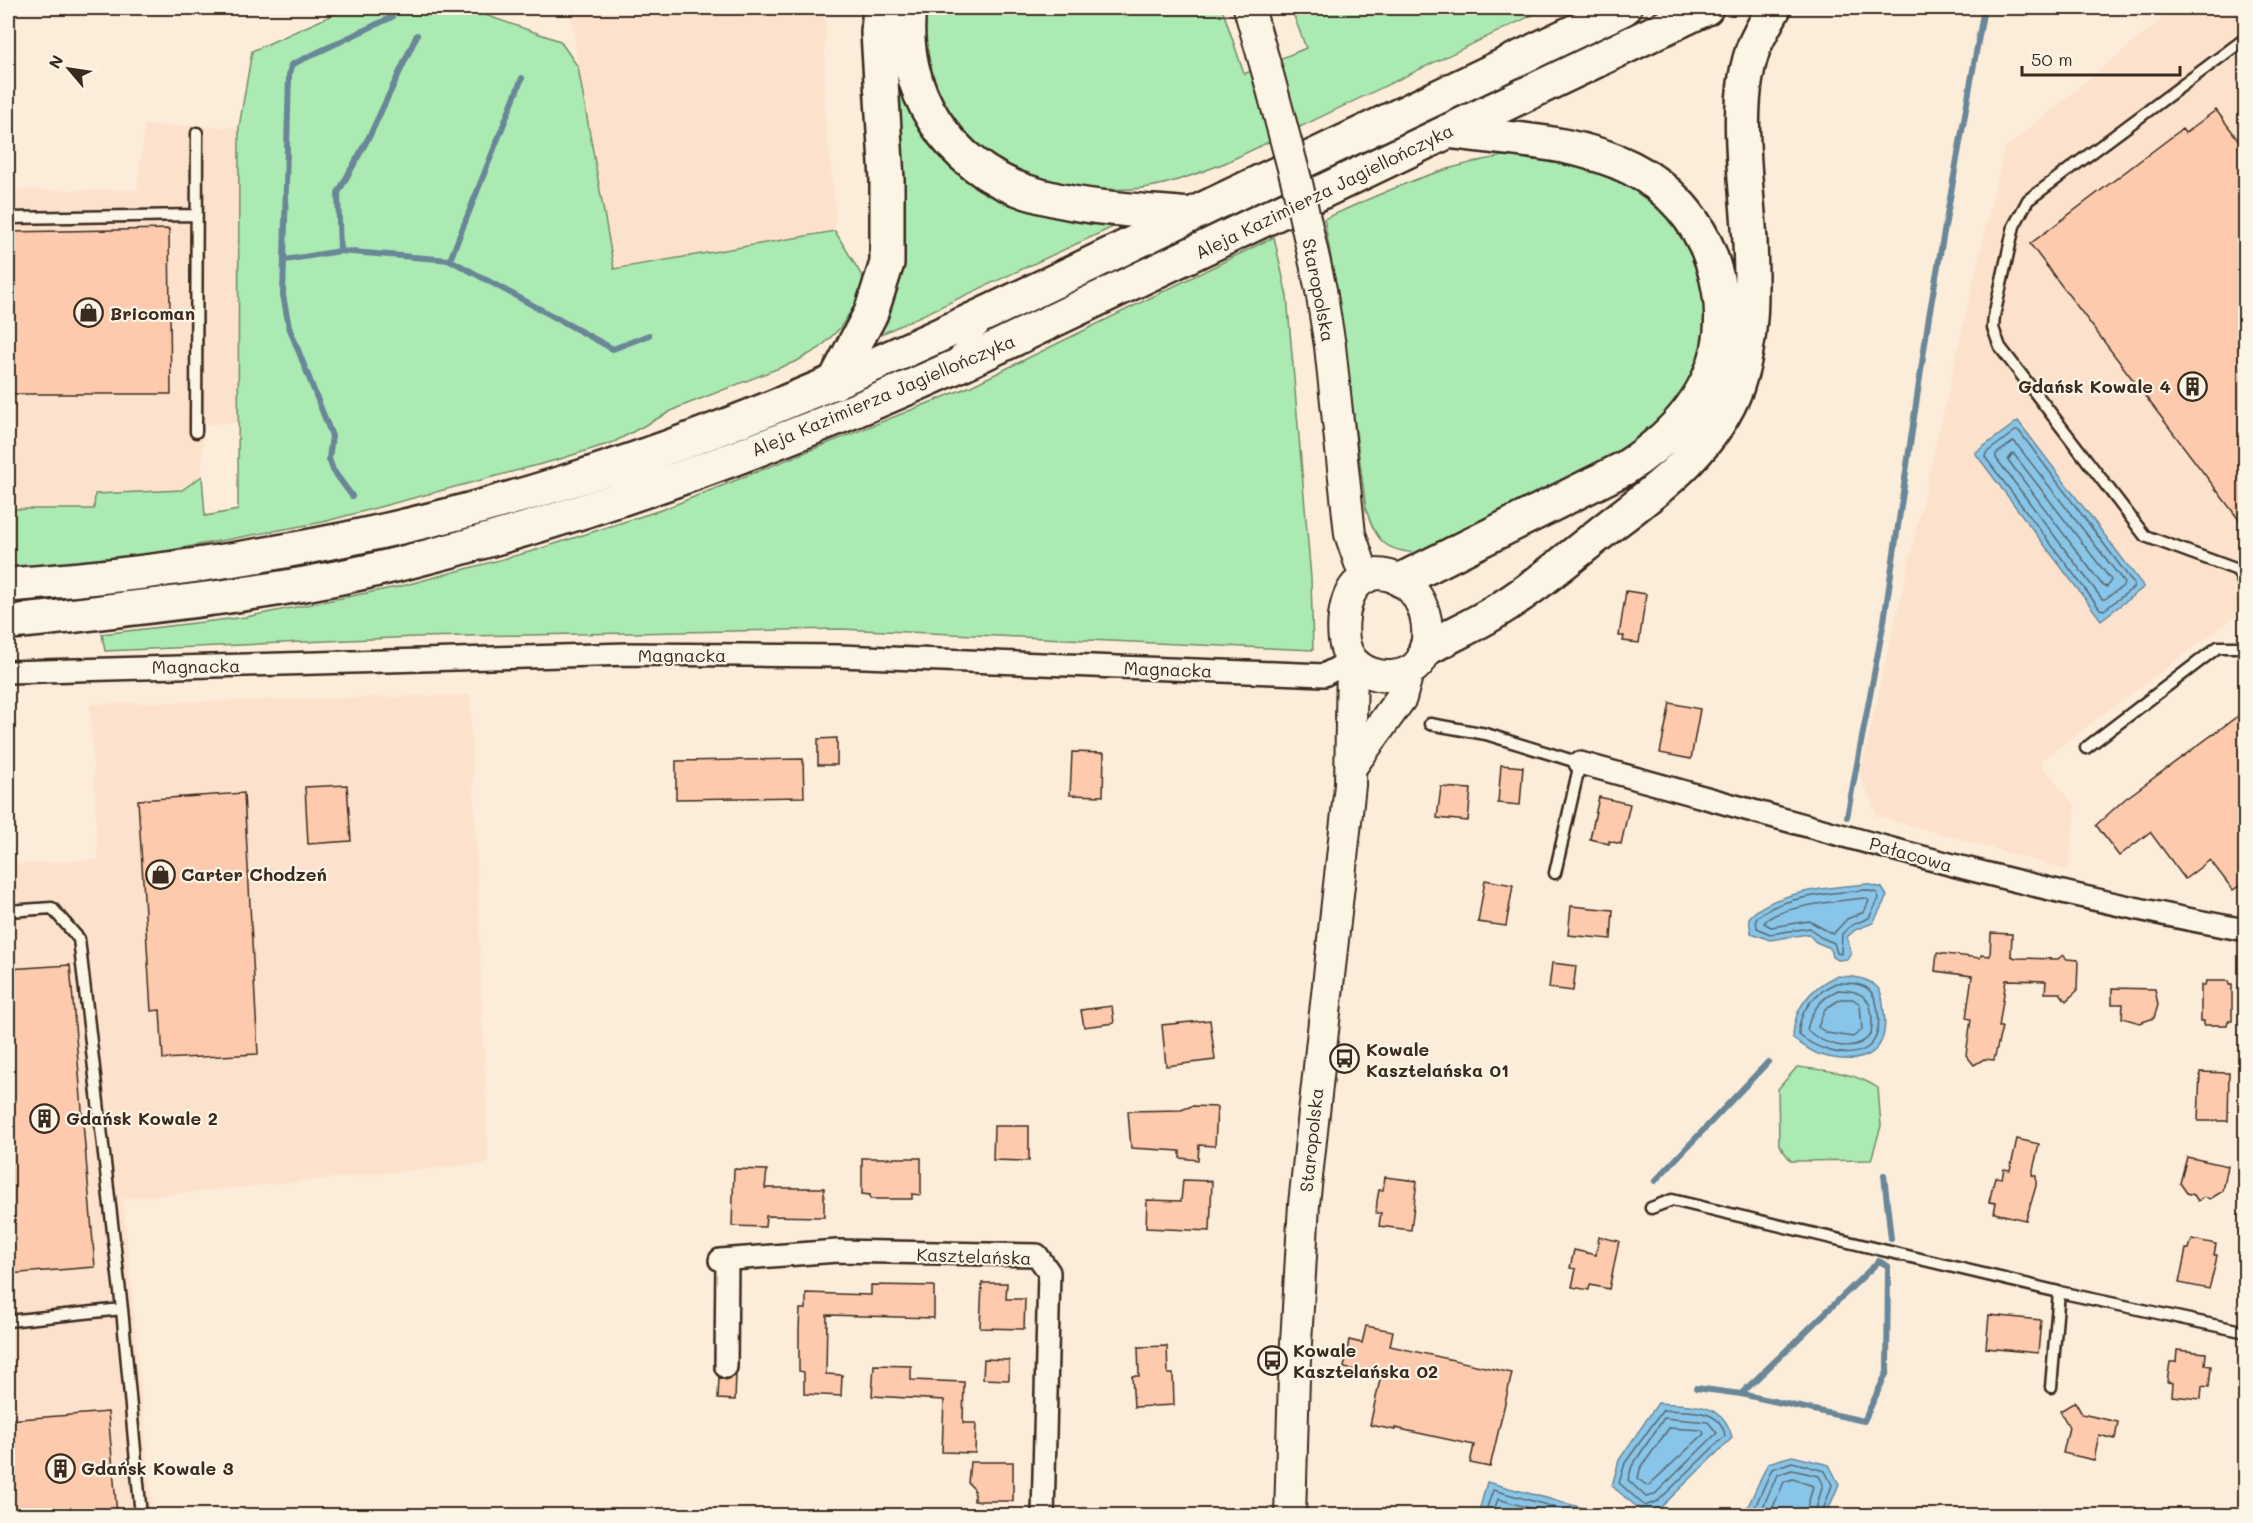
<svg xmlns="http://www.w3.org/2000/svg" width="2253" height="1523" font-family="Mali,sans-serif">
<rect width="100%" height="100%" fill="#fcecda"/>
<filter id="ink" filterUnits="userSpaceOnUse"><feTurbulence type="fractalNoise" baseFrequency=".0167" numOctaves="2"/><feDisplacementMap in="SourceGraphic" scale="12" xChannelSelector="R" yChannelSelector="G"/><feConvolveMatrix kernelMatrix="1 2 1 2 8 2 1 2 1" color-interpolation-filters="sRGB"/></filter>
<g filter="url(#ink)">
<path fill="#fce2cc" d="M 570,8 L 819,8 L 826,10 L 824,105 L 836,211 L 835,231 L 613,269 L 578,67 Z
M 2175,8 L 2245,8 L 2245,612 L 2244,610 L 2039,762 L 2076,807 L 2068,870 L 1877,816 L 1860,774 L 2004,149 Z
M 145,125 L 239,127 L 238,423 L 203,424 L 202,476 L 182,490 L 95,494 L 95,509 L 8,509 L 8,190 L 137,190 Z
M 470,695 L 488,1163 L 123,1199 L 153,1515 L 8,1516 L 8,865 L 98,859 L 90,704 Z"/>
<path fill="#abeab2" stroke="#738a68" stroke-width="1.5" d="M 348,8 L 465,8 L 560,41 L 578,67 L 614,269 L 835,231 L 865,281 L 855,305 L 840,328 L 820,348 L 797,361 L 677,408 L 614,442 L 560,459 L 323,522 L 127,558 L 8,571 L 8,509 L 94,509 L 95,494 L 182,490 L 202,476 L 205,516 L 238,510 L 239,127 L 252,51 Z
M 925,8 L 1222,8 L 1244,74 L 1306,48 L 1291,8 L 1547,8 L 1225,163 C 1196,174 1165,187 1133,189 C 1051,194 952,158 927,71 C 922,51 924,28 925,8 Z
M 893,60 L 903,98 L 922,133 L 948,164 L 980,187 L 1126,221 L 860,344 L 879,317 Z
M 1524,153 L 1628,179 L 1690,237 L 1711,304 L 1699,373 L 1640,446 L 1421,553 C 1386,552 1376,542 1366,509 L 1339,302 L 1324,219 C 1395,187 1445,163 1524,153 Z
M 1274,237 L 1287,296 L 1311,578 L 1313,650 L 840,629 L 416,637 L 105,651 L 102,634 L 246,617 L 402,586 L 533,551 L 664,509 L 971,386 Z
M 1797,1067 C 1825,1070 1854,1072 1878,1088 L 1881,1126 L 1871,1160 L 1791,1161 L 1779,1145 L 1778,1089 Z"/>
<path fill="#88c5e8" stroke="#698797" stroke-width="1.5" d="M 2018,421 L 2144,587 L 2101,620 L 1975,453 Z
M 1867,884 L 1882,888 L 1887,896 L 1873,923 L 1855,930 L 1847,937 L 1851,952 L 1847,959 L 1838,960 L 1832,957 L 1830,948 L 1816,942 L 1808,934 L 1770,940 L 1751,933 L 1749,918 C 1772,891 1833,887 1867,884 Z
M 1836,976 C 1850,977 1864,976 1876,986 C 1883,992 1883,1004 1884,1012 C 1890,1057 1859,1066 1821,1055 C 1812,1053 1802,1044 1793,1039 C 1793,1009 1810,988 1836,976 Z
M 1658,1403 C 1691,1406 1724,1400 1732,1438 L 1661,1507 L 1644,1513 L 1612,1486 L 1619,1460 Z
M 1792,1456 L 1829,1465 L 1839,1484 L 1826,1515 L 1744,1515 L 1768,1463 Z
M 1487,1482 L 1609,1515 L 1478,1515 Z"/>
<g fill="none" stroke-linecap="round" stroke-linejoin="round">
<path stroke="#5a686f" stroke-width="1.5" d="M 2015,431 L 2019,431 L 2134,584 L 2133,588 L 2104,610 L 2100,609 L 1985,457 L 1986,453 Z
M 2014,441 L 2124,582 L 2123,586 L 2105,599 L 2102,599 L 1996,458 L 1996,454 Z
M 2013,453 L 2111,580 L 2107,587 L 2103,586 L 2008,460 Z
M 1866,890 L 1877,893 L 1879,898 L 1869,918 L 1852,925 L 1842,934 L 1841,954 L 1837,953 L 1834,943 L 1820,937 L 1810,928 L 1770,934 L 1757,928 L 1756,919 C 1774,897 1838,892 1866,890 Z
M 1865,898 L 1869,901 L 1864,912 L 1847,919 L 1833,934 L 1809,921 L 1771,927 L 1764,923 C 1775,906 1844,900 1865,898 Z
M 1836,983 C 1861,982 1875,985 1878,1012 C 1885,1067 1829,1059 1799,1035 C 1798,1010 1816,992 1836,983 Z
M 1838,990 C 1869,990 1875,1005 1871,1034 C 1855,1055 1824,1045 1807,1030 C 1811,1011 1820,999 1838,990 Z
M 1841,999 L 1853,999 L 1860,1004 L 1862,1030 L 1853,1037 L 1827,1033 L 1818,1027 L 1825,1009 Z
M 1663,1410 C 1686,1412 1721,1407 1725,1436 L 1658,1501 L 1645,1506 L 1619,1483 L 1625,1463 Z
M 1664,1418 L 1708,1422 L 1717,1433 L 1654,1495 L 1646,1497 L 1628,1480 L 1632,1466 Z
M 1669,1428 L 1702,1430 L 1704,1434 L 1648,1486 L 1638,1479 L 1640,1469 Z
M 1484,1516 L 1493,1490 L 1587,1516
M 1492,1516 L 1498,1499 L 1558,1516
M 1751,1516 L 1772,1469 L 1792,1462 L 1825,1471 L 1832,1485 L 1821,1516
M 1759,1516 L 1777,1475 L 1792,1470 L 1819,1476 L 1823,1484 L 1814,1516
M 1769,1516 L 1784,1482 L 1793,1479 L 1813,1486 L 1805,1516"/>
<path stroke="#698797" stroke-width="6" d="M 340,251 L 338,193 L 370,135 L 417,35
M 285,260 L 340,251 L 450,260 L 613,349 L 649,335
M 450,260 L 522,78
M 352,496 L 333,470 L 329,459 L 332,436 L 289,327 L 283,295 L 289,75 L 291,65 L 392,17
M 1847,817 L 1884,621 L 1929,316 L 1984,8
M 1884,1175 L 1891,1239
M 1655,1181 L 1768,1062
M 1696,1388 L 1741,1394 L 1864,1421 L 1887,1372 L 1888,1266 L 1879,1261 L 1741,1394"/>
</g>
<path fill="#fdcaad" stroke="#3b2a1e" stroke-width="1.5" d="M 2216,110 L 2246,150 L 2246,529 L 2030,244 L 2182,129 L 2185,133 Z
M 169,229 L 171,394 L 8,394 L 8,232 Z
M 1626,591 L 1646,594 L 1639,643 L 1623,641 L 1624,636 L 1619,636 Z
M 1670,703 L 1700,709 L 1691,759 L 1660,753 Z
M 2246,710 L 2246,881 L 2233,890 L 2210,860 L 2185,879 L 2150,832 L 2119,856 L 2096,825 L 2125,799 Z
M 837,738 L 837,765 L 818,765 L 818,739 Z
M 1072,752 L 1104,753 L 1103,796 L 1070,795 Z
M 803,759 L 804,797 L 676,799 L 676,761 Z
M 1501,765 L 1523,767 L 1520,805 L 1498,803 Z
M 347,785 L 351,841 L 308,844 L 305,787 Z
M 1441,787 L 1471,789 L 1468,821 L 1437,818 Z
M 244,793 L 258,1054 L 163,1059 L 160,1010 L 151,1011 L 138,800 Z
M 1599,797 L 1630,804 L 1621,844 L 1609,841 L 1609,844 L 1590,839 Z
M 1485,880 L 1513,885 L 1506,926 L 1478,922 Z
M 1571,906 L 1613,910 L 1611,939 L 1568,935 Z
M 1991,933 L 2012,934 L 2011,956 L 2016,958 L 2058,959 L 2063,955 L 2067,959 L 2078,960 L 2077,991 L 2066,1001 L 2060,993 L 2045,993 L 2046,981 L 2006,980 L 1999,1027 L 2002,1027 L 1994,1060 L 1984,1059 L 1974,1065 L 1966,1055 L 1971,1019 L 1966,1018 L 1972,976 L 1935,971 L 1937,953 L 1980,958 L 1981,955 L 1990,956 Z
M 1552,963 L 1576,966 L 1573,991 L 1549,988 Z
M 70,965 L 95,1267 L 8,1274 L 8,969 Z
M 2206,981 L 2228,981 L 2229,985 L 2232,985 L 2232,1021 L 2228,1021 L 2227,1025 L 2204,1025 L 2204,1021 L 2201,1021 L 2201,985 L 2205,985 Z
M 2112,988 L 2155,989 L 2158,1005 L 2154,1018 L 2140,1023 L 2122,1018 L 2123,1004 L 2112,1004 Z
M 1112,1006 L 1114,1023 L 1084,1027 L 1081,1010 Z
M 1210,1020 L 1215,1060 L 1166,1066 L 1162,1025 Z
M 2200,1072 L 2229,1073 L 2228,1121 L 2198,1121 Z
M 1192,1106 L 1217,1107 L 1215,1146 L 1199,1145 L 1198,1160 L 1180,1158 L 1180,1151 L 1131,1148 L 1128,1111 L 1181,1110 Z
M 994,1126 L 1029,1126 L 1029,1161 L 993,1160 Z
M 2017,1139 L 2039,1144 L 2032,1175 L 2036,1176 L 2036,1186 L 2026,1220 L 1994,1213 L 1996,1203 L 1989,1202 L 1995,1177 L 2002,1178 L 2004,1169 L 2010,1170 Z
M 2187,1157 L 2228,1166 L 2223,1191 L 2210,1199 L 2204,1197 L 2198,1201 L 2194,1195 L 2187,1193 L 2180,1183 Z
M 862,1158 L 921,1158 L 921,1195 L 912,1194 L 912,1199 L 870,1199 L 870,1195 L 862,1194 Z
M 734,1169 L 767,1170 L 765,1188 L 824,1188 L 824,1217 L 766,1216 L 765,1227 L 732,1226 Z
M 1385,1177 L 1417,1181 L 1411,1230 L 1379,1226 L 1381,1213 L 1376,1213 L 1377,1201 L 1379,1190 L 1383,1190 Z
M 1183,1180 L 1212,1181 L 1210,1231 L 1146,1228 L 1147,1200 L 1181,1201 Z
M 1599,1237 L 1619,1241 L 1609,1289 L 1590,1285 L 1589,1290 L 1572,1287 L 1576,1269 L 1570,1268 L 1574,1250 L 1596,1255 Z
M 2192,1239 L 2216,1244 L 2214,1255 L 2217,1255 L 2215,1266 L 2209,1289 L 2179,1283 L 2186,1249 L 2189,1249 Z
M 982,1283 L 1007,1283 L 1006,1299 L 1025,1299 L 1024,1329 L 980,1328 Z
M 871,1285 L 934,1286 L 934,1318 L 827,1315 L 826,1374 L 842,1375 L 841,1396 L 804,1394 L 804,1372 L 799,1371 L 799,1329 L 800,1309 L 806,1309 L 806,1293 L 871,1295 Z
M 1989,1315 L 2041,1320 L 2038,1353 L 1986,1348 Z
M 1366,1326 L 1393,1331 L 1390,1346 L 1512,1373 L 1490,1467 L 1470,1463 L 1474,1445 L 1395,1428 L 1395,1430 L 1370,1425 L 1381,1375 L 1344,1368 L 1349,1340 L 1362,1343 Z
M 1167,1346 L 1168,1374 L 1173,1374 L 1174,1405 L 1134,1407 L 1132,1376 L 1139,1376 L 1138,1347 Z
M 2177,1350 L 2206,1353 L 2205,1365 L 2211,1366 L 2209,1387 L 2202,1386 L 2201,1399 L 2172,1396 L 2173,1383 L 2167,1382 L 2170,1362 L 2176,1362 Z
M 984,1359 L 1009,1360 L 1009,1380 L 983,1379 Z
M 874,1365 L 911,1366 L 911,1380 L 964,1382 L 963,1423 L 976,1423 L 975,1453 L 942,1452 L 944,1400 L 872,1396 Z
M 736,1375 L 735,1400 L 718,1399 L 719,1377 L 726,1380 Z
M 2075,1402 L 2082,1414 L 2118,1422 L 2115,1439 L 2099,1435 L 2094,1460 L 2063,1453 L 2069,1427 L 2060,1411 Z
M 108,1412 L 117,1515 L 8,1515 L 8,1420 Z
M 970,1462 L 1013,1462 L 1013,1501 L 974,1501 L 974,1489 L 968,1483 Z"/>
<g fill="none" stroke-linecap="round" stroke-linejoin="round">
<defs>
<path id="service" d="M 2246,38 L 2028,200 L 2014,226 L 1994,316 L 1993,328 L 2000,347 L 2145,536 L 2246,573
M 8,218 L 196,215
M 955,353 L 982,330
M 196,432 L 197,133
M 2238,571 L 2246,588
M 1430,724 L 1486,734 L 1580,763 L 1555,873
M 2086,748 L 2218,647 L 2246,647
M 8,911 L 52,908 L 79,939 L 122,1309 L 141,1516
M 1651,1208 L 1672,1200 L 2059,1292 L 2246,1332
M 8,1321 L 122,1309
M 2051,1387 L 2059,1292"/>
<path id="minor" d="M 8,672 L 629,654 L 839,656 L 1324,675 L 1352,660
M 1580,763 C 1800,823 2020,890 2246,930
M 720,1260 L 837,1251 L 1037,1255 L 1049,1272 L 1043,1516
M 726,1367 L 727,1260"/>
<path id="secondary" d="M 1249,8 L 1269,78
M 1321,290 L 1330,346 L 1350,534 L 1365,578
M 1376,574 C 1414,574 1432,612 1426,647 C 1420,682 1372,684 1352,660 C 1338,642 1342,601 1356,585 C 1362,579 1368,576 1376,574 Z
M 1351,767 L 1401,698 L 1408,672
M 1290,1516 L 1294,1377 L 1304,1204 L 1350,785 L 1352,660"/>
<path id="motorway" d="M 909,8 C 899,89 948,167 1027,192 C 1080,209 1136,210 1190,215
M 834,383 L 871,313 L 887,263 L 887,180 L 878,32 L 880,8
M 1401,580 L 1625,468 C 1700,419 1742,352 1712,261 C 1699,221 1669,187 1631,168 C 1575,140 1509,140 1448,131
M 8,585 C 196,572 381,540 562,483 C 779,416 982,317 1185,218 C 1331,147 1478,78 1624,8
M 8,622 C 53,619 97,612 142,607 C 228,597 315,585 399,564 C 595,515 783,445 966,362 L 1706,8
M 1426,649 C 1447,637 1470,627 1490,615 C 1532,590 1569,558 1607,528 C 1659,488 1713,450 1737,386 C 1753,340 1752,291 1750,242 C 1747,182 1732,101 1755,44 C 1761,31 1768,19 1774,8"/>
</defs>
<use href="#service" stroke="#3b2a1e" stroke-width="15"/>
<use href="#minor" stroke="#3b2a1e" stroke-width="26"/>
<use href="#secondary" stroke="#3b2a1e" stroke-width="34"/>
<use href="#motorway" stroke="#3b2a1e" stroke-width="38"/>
<use href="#service" stroke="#fcf5e5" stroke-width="10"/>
<use href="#minor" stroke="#fcf5e5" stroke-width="21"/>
<use href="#secondary" stroke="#fcf5e5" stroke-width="30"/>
<use href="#motorway" stroke="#fcf5e5" stroke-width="33"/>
<defs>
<path id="secondary-bridge" d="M 1269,78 L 1297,183 L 1321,290"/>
</defs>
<use href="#secondary-bridge" stroke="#3b2a1e" stroke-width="34" stroke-linecap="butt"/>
<use href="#secondary-bridge" stroke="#fcf5e5" stroke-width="30"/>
</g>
</g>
<defs>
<symbol id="shop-ring" viewBox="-11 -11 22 22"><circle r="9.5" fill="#fcf5e5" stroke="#3b2a1e" stroke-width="1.5"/><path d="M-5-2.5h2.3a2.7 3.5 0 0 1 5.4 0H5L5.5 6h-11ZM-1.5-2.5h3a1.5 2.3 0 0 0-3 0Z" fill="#3b2a1e"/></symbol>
<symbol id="building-ring" viewBox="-11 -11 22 22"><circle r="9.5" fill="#fcf5e5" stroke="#3b2a1e" stroke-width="1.5"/><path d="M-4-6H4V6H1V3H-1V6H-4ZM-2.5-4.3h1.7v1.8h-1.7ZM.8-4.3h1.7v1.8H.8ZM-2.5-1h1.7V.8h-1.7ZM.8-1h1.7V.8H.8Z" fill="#3b2a1e"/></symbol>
<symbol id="bus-ring" viewBox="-11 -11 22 22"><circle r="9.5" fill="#fcf5e5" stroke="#3b2a1e" stroke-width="1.5"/><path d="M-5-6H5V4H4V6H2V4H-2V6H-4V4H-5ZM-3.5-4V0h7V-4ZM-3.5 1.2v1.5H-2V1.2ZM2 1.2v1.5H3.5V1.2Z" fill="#3b2a1e"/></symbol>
</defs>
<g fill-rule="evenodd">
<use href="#shop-ring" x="72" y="296" width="33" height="33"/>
<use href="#building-ring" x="2176" y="370" width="33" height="33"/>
<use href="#shop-ring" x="144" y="858" width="33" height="33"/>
<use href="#bus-ring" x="1328" y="1042" width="33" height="33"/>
<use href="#building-ring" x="28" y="1102" width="33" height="33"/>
<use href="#bus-ring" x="1256" y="1344" width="33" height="33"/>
<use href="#building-ring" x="44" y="1452" width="33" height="33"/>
</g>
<g text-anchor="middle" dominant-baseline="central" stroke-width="4.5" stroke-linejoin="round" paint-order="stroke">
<g font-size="18" fill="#3b2a1e" stroke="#fcf5e5">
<text transform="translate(1324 191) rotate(-26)">Aleja Kazimierza Jagiellończyka</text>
<text transform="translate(1319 290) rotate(79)">Staropolska</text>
<text transform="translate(883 395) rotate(-23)">Aleja Kazimierza Jagiellończyka</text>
<text x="682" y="655">Magnacka</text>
<text transform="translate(196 666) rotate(-1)">Magnacka</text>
<text transform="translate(1168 669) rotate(2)">Magnacka</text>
<text transform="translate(1911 854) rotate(16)">Pałacowa</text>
<text transform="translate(1311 1140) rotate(-84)">Staropolska</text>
<text transform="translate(974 1256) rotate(2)">Kasztelańska</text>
</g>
<g font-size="18" font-weight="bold" fill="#3b2a1e" stroke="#fcf5e5" text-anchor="start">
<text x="110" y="313">Bricoman</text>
<text x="2171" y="386" text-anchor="end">Gdańsk Kowale 4</text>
<text x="181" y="874">Carter Chodzeń</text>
<text x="1366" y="1049">Kowale<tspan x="1366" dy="21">Kasztelańska 01</tspan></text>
<text x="66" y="1118">Gdańsk Kowale 2</text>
<text x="1293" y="1350">Kowale<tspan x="1293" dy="21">Kasztelańska 02</tspan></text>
<text x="81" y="1468">Gdańsk Kowale 3</text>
</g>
</g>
<rect width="2253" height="1523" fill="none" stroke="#fcf5e5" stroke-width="30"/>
<rect x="15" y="15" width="2223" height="1493" fill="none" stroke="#3b2a1e" stroke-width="2" filter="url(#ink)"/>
<g transform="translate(69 69) rotate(299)" stroke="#fcf5e5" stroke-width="4.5" paint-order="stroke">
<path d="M0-4.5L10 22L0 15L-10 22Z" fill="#3b2a1e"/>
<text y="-9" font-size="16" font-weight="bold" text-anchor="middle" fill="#3b2a1e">N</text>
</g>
<path d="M2022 66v9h158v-9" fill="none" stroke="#3b2a1e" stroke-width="3"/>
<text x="2031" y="66" font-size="18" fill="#3b2a1e" stroke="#fcf5e5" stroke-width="4.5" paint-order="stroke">50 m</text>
</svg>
